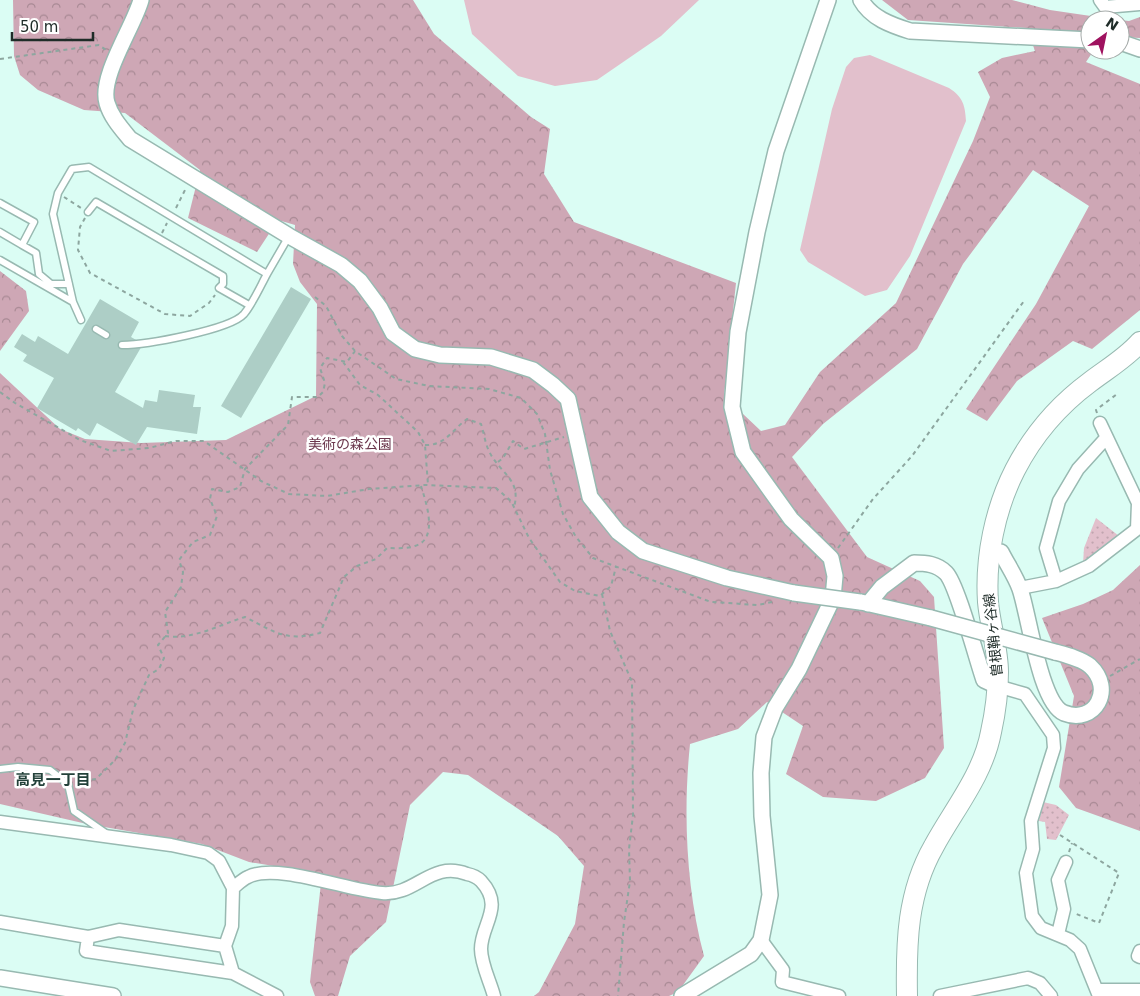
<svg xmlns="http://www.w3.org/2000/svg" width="1140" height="996" font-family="'DejaVu Sans','Noto Sans JP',sans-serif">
<defs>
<pattern id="green-dots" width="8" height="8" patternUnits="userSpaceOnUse" patternTransform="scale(1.25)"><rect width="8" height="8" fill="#e2c0cc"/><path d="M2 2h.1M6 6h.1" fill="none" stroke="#c1a5af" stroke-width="1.8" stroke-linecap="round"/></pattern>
<pattern id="forest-crowns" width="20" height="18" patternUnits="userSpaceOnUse" patternTransform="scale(1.25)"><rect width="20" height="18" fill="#cea7b5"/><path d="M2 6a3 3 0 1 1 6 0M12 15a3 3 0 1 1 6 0" fill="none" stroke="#a78893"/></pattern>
</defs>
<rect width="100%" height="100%" fill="#dbfdf4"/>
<path fill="url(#green-dots)" d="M 1096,518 L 1119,536 L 1083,564 L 1084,548 Z
M 1043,802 L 1056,805 L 1069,815 L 1056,840 L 1047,839 L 1045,822 L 1039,821 Z"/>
<path fill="url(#forest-crowns)" d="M 13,0 L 413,0 L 434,34 L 531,117 L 550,129 L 544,174 L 574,222 L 736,283 L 724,396 L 761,431 L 785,425 L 820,372 L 896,303 L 973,141 L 990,97 L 978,72 L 1002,58 L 1035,51 L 1027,28 L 908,20 L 882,0 L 1012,0 L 1050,10 L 1118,20 L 1090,20 L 1090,50 L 1094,50 L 1086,62 L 1140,84 L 1140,310 L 1092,349 L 1073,341 L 1017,381 L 987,421 L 966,409 L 1036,304 L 1089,206 L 1033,170 L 963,264 L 917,349 L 823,424 L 792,457 L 867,557 L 920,581 L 934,597 L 944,748 L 925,778 L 876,801 L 823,797 L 786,774 L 803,726 L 767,702 L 738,729 L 690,744 C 683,813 686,888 704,956 L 678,992 L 669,996 L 534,996 L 539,992 L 575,924 L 584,866 L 558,836 L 468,775 L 443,772 L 410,805 L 386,922 L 350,956 L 338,996 L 315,996 L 310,982 L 322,874 L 249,862 L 202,844 L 87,824 L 0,804 L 0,373 L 60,429 L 85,439 L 141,443 L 226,440 L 316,396 L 317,304 L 300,282 L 293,264 L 295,225 L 278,220 L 257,252 L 188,218 L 200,170 L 125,113 L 84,110 L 38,90 L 20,75 L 14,56 Z
M 1140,17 L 1140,38 L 1120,37 L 1120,20 L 1129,21 Z
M 0,271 L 26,291 L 29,311 L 0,351 Z
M 1140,565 L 1140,831 L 1076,808 L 1059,787 L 1074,696 L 1042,618 L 1083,604 L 1113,590 Z"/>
<path fill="#e2c0cc" d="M 464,0 L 699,0 L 661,36 L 597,80 L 555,86 L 518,76 L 472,34 Z
M 870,55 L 949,88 C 963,97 965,105 966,121 L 910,256 L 887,290 L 865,296 L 808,262 L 800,250 L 832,109 L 846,67 L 854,58 Z"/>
<path fill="#adcec6" d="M 291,287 L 311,299 L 241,418 L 221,406 Z
M 100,299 L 139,322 L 131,337 L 143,344 L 115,392 L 143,408 L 145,400 L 157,402 L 159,390 L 195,395 L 193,407 L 201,407 L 197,434 L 147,427 L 136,445 L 97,423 L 90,436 L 78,428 L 76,431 L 37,408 L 54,378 L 23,361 L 27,355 L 14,347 L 22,334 L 35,342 L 38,336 L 68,354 Z"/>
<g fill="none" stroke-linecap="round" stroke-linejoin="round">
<defs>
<path id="service" d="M 0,203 L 34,222 L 22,245 L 36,253 L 39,274 L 51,284 L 69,284
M 88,212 L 96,202 L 223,276 L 223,284 L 219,288 L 249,305
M 0,232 L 22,245
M 0,260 L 73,302
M 81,320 L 73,302 L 53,214 L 58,193 L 72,169 L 89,167 L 267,274 L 289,236
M 96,329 L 106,335
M 122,345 C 145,345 230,330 244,314 C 253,303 260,287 267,274
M 0,769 L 18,767 L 50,770 L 68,784 L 74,811 L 107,834"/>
<path id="minor" d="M 1100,0 L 1105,7 L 1140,4
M 1056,581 L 1046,548 L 1059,501 L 1078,469 L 1106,438
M 1020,588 L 1056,581 L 1089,566 L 1137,529 L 1138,503 L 1100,423
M 997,686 L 1025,694 L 1053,735 L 1054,748 L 1031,821 L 1033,849 L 1026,873 L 1032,916 L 1041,928 L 1070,940 L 1080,949 L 1099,996
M 0,822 L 171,845 L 208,853 L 219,861 L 233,888 L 232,926 L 225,946 L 233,973
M 233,888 C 238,884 243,879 248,877 C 276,862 349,891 382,893 C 416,896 431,860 467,874 C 472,875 477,877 481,881 C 505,907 481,924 481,949 C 481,964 490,981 494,996
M 0,922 L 88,937 L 119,930 L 225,946
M 1058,934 L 1064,909 L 1058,880 L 1066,862
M 88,937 L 86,951 L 233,973 L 277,996
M 761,940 L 783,970 L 782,982 L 839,996
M 1140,951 L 1138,956 L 1140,957
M 1098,990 L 1140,990
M 940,996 L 1028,978 L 1040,983 L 1051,996"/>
<path id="tertiary" d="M 141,0 C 134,26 99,77 107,103 C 111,117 121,128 130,139 L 289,236 L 341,265 L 360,281 L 380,308 L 393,333 L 415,349 L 440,355 L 491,357 L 533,370 L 553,385 L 568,399 L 590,497 L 618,532 L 643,551 L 727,578 L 794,593
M 861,0 C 871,18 891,25 910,31 L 1090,40
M 1120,42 L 1140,49
M 1001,552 C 1007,564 1016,577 1020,589 C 1029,615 1040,703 1064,713 C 1095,725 1115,689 1090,666 C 1082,659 1066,655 1055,652
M 861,602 L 931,618
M 868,604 L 882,587 L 914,563 C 926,563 937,564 946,573 C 957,584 977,660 984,680 L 997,686
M 0,978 L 113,996
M 682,996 L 751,954 L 761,940 L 770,895 L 762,816 L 761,773 L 764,737 L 775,708 L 799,669 L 833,598 L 835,576 L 831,558 L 791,519 L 743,452 L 732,407 L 738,332 L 757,232 L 776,151 L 828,0"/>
<path id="primary" d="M 907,996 C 906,943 907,893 934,846 C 954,809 983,775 991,732 C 995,714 998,692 998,672 C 998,649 990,625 988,602 C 985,558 995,509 1015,470 C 1033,435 1059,405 1090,382 C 1107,369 1126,358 1140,342"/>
</defs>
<use href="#service" stroke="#98b9b1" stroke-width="9"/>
<use href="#minor" stroke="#98b9b1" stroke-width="15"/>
<use href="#tertiary" stroke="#98b9b1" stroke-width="18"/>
<use href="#primary" stroke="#98b9b1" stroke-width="22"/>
<path stroke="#8da69f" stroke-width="2" stroke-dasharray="4 4" stroke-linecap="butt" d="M 0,59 L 99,45 L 106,50
M 64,197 L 81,208
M 176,208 L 186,188
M 85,218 L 80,227 L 78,250 L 90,273 L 165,314 L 190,316 L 209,303 L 215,295
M 162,233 L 167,223
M 315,297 L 326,306 L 342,336 L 355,351 L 396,379 L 429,386 L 489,389 L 521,398 L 537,414 L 545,434 L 550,470 L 563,514 L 576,537 L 593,558 L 711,602 L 758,605 L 772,602
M 343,362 L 360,385 L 378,395 L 418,432 L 425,445 L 428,485
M 0,392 L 15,403 L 80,440 L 111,451 L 149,448 L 176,441 L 204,441 L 261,481 L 289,494 L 327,496 L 369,489 L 425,485 L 496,488 L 511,501 L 529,538 L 560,582 L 575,591 L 600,596 L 611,586 L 616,567
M 1097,413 L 1096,410 L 1117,394
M 425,445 C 445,446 453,429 467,419 L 481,424 C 484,433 485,443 489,451 C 499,473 522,479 514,507
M 498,462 L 503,458 L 513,441 L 524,449 L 564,437
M 838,548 L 873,499 L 912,456 L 1024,301
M 602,594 L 610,631 L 632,682 L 633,815 L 629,849 L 630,881 L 624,922 L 618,996
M 165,636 C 194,640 218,625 245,617 C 275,632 285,642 320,633 L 344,577 L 357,566 L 376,559 L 387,548 C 395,548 407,549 415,546 C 439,539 426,502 421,486
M 1110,676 L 1140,659
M 76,781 L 96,779 L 115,760 L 125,743 L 133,710 L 149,675 L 159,669 L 164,658 L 158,645 L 168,633 L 165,612 L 181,587 L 183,572 L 179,560 L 193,542 L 210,535 L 217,516 L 210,499 L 212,489 L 228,492 L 240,487 L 245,469 L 288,425 L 292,397 L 318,397 L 323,392 L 325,383 L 320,368 L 327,358 L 347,362 L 355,351
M 1060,835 L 1119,873 L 1099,923 L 1074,913
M 1069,852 L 1072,843"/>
<use href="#service" stroke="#fff" stroke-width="6"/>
<use href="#minor" stroke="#fff" stroke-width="12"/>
<use href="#tertiary" stroke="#fff" stroke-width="15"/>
<use href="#primary" stroke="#fff" stroke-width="20"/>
<defs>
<path id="tertiary-bridge" d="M 794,593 L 860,602
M 931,618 L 1055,652"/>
</defs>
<use href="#tertiary-bridge" stroke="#98b9b1" stroke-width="18" stroke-linecap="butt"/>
<use href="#tertiary-bridge" stroke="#fff" stroke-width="15"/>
</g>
<g text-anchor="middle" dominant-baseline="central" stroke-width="5" stroke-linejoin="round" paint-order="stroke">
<g font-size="14" fill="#6a354b" stroke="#fff">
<text x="350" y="444">美術の森公園</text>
</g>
<g font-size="14" fill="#1f2c28" stroke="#fff">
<text transform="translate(993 635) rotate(-96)">曽根鞘ヶ谷線</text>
</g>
<g font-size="15" font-weight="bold" fill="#23413a" stroke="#fff">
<text x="53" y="780">高見一丁目</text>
</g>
</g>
<g transform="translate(1105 35) rotate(33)"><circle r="24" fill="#ffffff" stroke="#a5aba9"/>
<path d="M0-4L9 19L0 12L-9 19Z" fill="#9f125f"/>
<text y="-8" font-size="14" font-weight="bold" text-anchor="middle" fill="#1f2c28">N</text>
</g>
<path d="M12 32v8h81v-8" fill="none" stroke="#1f2c28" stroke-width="2.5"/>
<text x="20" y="32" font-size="15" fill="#1f2c28" stroke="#ffffff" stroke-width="4" paint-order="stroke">50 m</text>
</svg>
